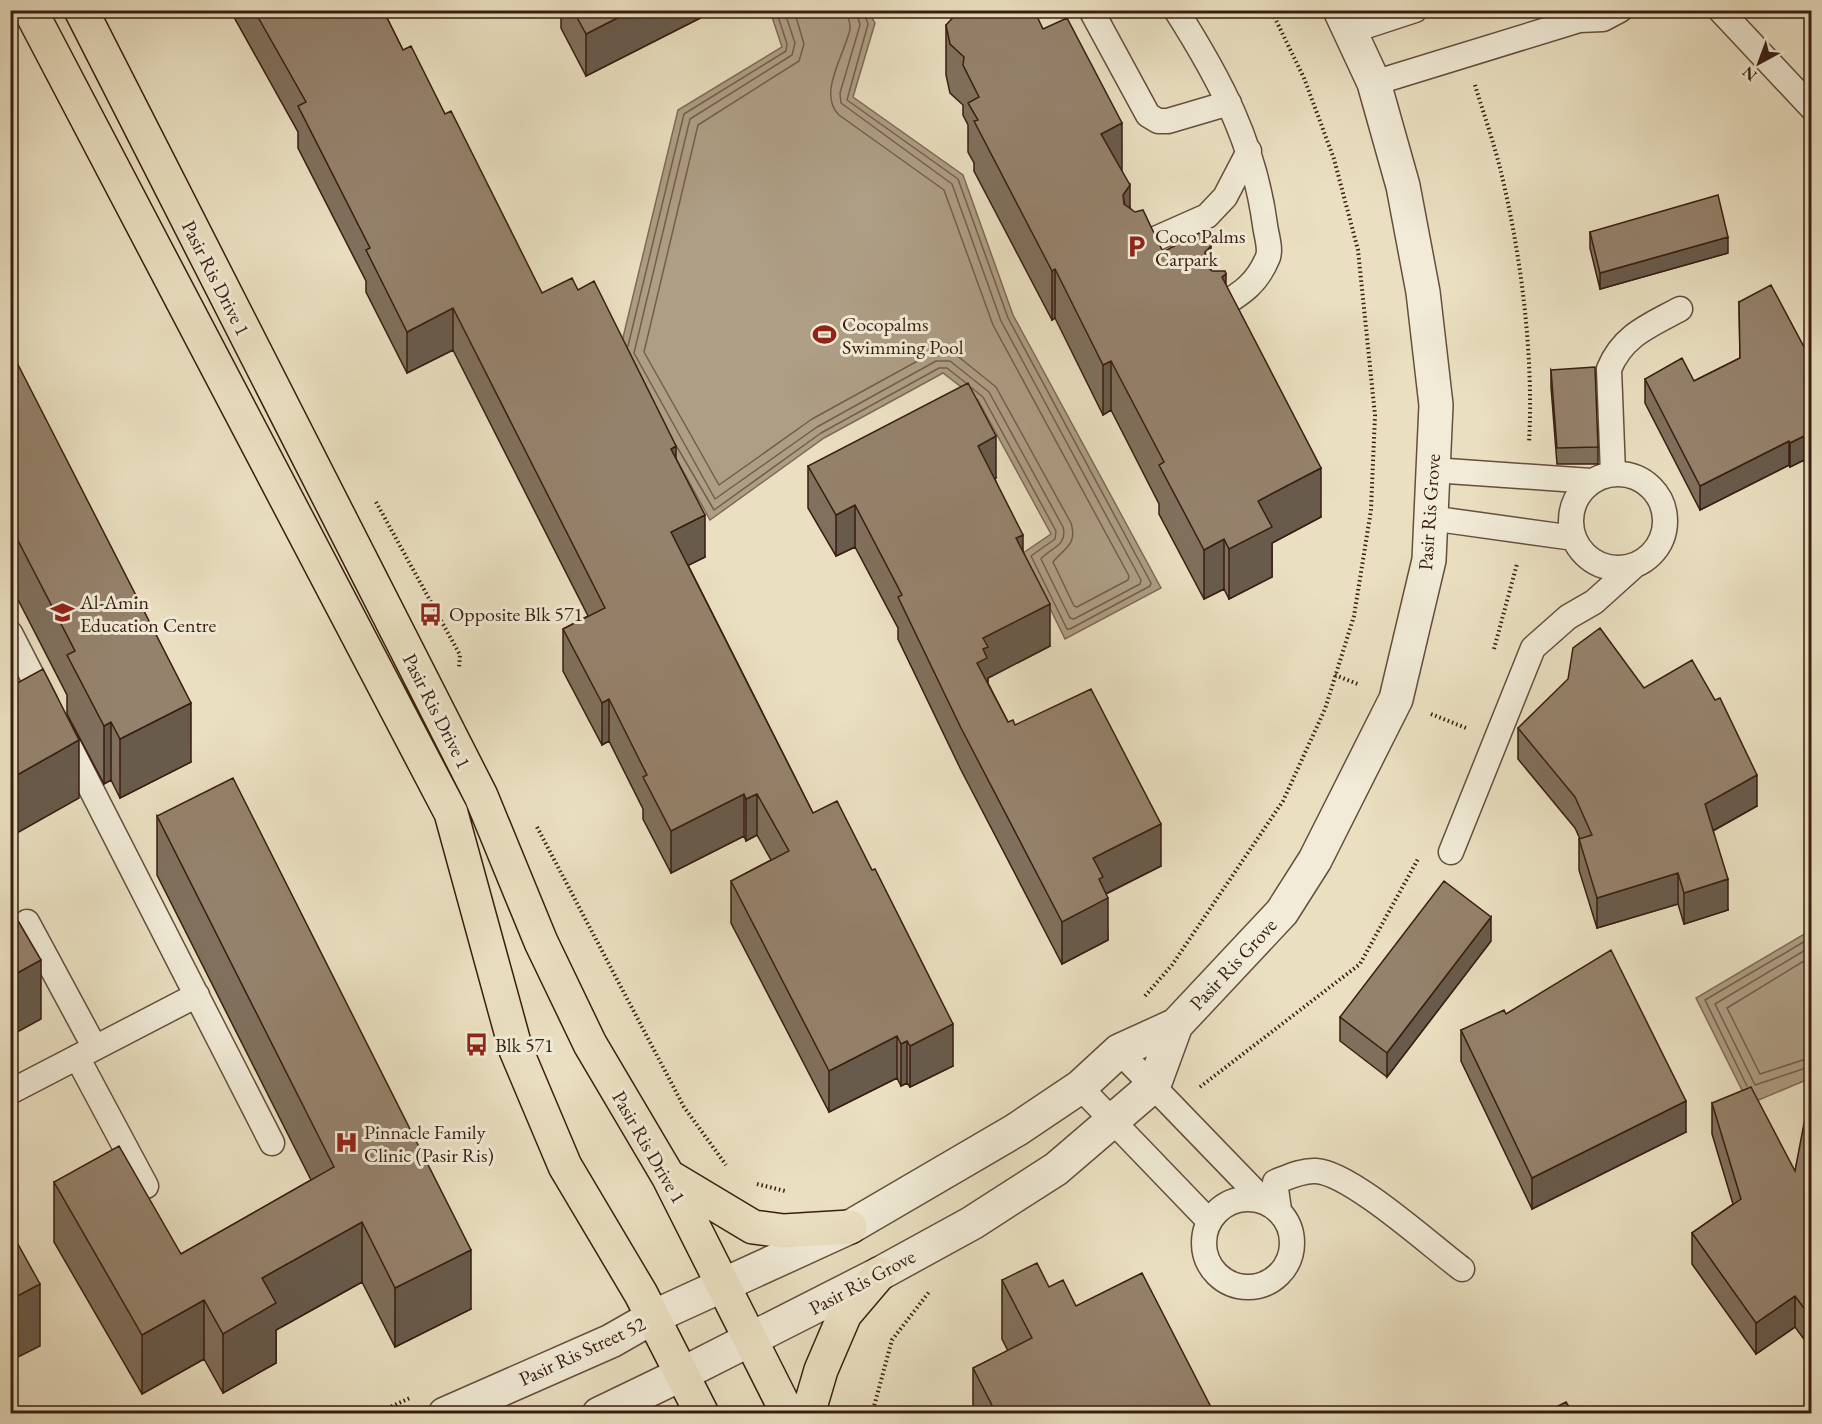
<svg xmlns="http://www.w3.org/2000/svg" width="1822" height="1424" font-family="'EB Garamond',serif">
<rect width="100%" height="100%" fill="#eae0c1"/>
<filter id="stains"><feTurbulence type="fractalNoise" baseFrequency=".00333" numOctaves="4"/><feColorMatrix values="0 0 0 0 .2 0 0 0 0 .09 0 0 0 0 .02 0 0 0 .5 -.17"/></filter>
<radialGradient id="worn" r=".72"><stop offset=".6" stop-color="#630" stop-opacity="0"/><stop offset="1" stop-color="#630" stop-opacity=".3"/></radialGradient>
<path fill="#ae9e85" stroke="#7f6a56" stroke-width="1.5" d="M 770,11 L 868,11 L 875,23 L 853,97 L 963,175 L 1013,315 L 1161,588 L 1065,639 L 1023,553 L 1051,534 L 978,400 L 943,373 L 824,438 L 710,520 L 619,354 L 678,110 L 782,47 Z
M 1811,930 L 1811,1078 L 1749,1104 L 1696,998 Z"/>
<g fill="none" stroke-linecap="round" stroke-linejoin="round">
<path stroke="#745e4a" stroke-width="1.5" d="M 784,10 L 795,43 L 792,55 L 690,119 L 634,353 L 715,499 L 817,427 L 936,361 L 950,361 L 989,392 L 1063,527 C 1068,546 1050,548 1041,559 L 1070,618 L 1074,619 L 1140,584 L 1141,580 L 1001,321 L 952,184 L 841,103 L 840,93 L 860,25 L 856,10
M 794,10 L 804,44 L 799,61 L 698,125 L 644,352 L 719,485 L 812,419 L 932,353 L 944,350 L 955,354 L 996,387 L 1071,523 C 1078,545 1063,549 1053,562 L 1074,606 L 1077,607 L 1128,580 L 1129,576 L 993,325 L 944,190 L 839,115 C 817,94 845,54 850,29 C 851,23 847,17 847,10
M 863,10 L 868,24 L 847,100 L 958,179 L 1008,318 L 1151,583 L 1150,586 L 1070,629 L 1067,629 L 1031,556 L 1055,539 L 1056,531 L 983,397 L 972,388
M 628,346 L 684,114 L 786,51 L 787,44 L 776,10
M 677,447 L 714,510 L 821,433 L 939,368 L 947,368 L 966,383
M 1812,946 L 1715,1004 L 1755,1085 L 1812,1066
M 1812,956 L 1727,1008 L 1760,1074 L 1812,1057
M 1747,1086 L 1705,1000 L 1812,937"/>
<defs>
<path id="service" d="M 1091,10 L 1148,115 L 1158,121 L 1168,121 L 1229,103
M 1176,10 C 1220,79 1254,143 1265,225 C 1266,234 1271,248 1268,257 C 1257,284 1242,293 1218,308
M 1720,10 L 1812,108
M 1351,31 L 1415,10
M 1374,83 L 1579,20 L 1603,19 L 1620,10
M 1137,247 L 1207,216 L 1225,197 L 1249,151
M 1433,470 L 1591,481
M 1613,473 L 1609,369 C 1623,335 1649,326 1680,309
M1571 521a47 47 0 1 1 94 0a47 47 0 1 1-94 0Z
M 1430,518 L 1574,538
M 10,633 L 46,703
M 64,736 L 272,1143
M 1451,852 L 1533,648 L 1568,617 L 1594,602 L 1634,566
M 27,922 L 95,1048
M 1119,1051 L 1264,1201
M 77,1057 L 146,1186
M 1080,1087 L 1209,1221
M 10,1092 L 197,995
M1204 1243a44 44 0 1 1 88 0a44 44 0 1 1-88 0Z
M 1279,1210 L 1275,1182 C 1288,1177 1302,1170 1316,1171 C 1351,1173 1431,1246 1462,1269"/>
<path id="minor" d="M 445,1414 L 611,1341 L 653,1317 L 850,1227 L 1016,1130 L 1080,1087 L 1119,1051 L 1176,1025 L 1282,912 L 1315,860 L 1396,699 L 1429,560 L 1436,405 L 1423,292 L 1403,186 L 1374,83 L 1340,10
M 599,1414 L 682,1374 L 879,1274 L 972,1223 L 1056,1169 L 1154,1085 L 1176,1025"/>
<path id="primary" d="M 30,10 L 451,813 L 516,1050 L 565,1166 L 641,1294 L 702,1414
M 81,10 L 481,796 L 541,942 L 590,1044 L 668,1176 L 788,1414
M 668,1176 L 753,1227 L 784,1231 L 850,1227
M 808,1414 L 821,1370 L 845,1314 L 879,1274"/>
</defs>
<use href="#service" stroke="#654e3c" stroke-width="27"/>
<use href="#minor" stroke="#654e3c" stroke-width="36"/>
<use href="#primary" stroke="#391d10" stroke-width="36"/>
<path stroke="#391d10" stroke-width="4" stroke-dasharray="1.5 3" stroke-linecap="butt" d="M 1475,85 C 1483,112 1493,140 1500,168 C 1521,253 1534,356 1529,443
M 376,502 L 460,655 L 459,668
M 1494,649 L 1517,564
M 1335,675 L 1360,685
M 1431,714 L 1466,728
M 537,827 L 684,1107 L 726,1165
M 1145,996 L 1172,965 L 1283,801 L 1325,709 L 1354,616 L 1371,510 L 1375,415 L 1358,250 L 1334,159 L 1304,78 L 1271,10
M 1200,1087 L 1360,964 L 1418,859
M 757,1184 L 785,1191
M 375,1414 L 410,1398
M 872,1414 L 892,1340 L 929,1292"/>
<use href="#service" stroke="#f1ebd7" stroke-width="24"/>
<use href="#minor" stroke="#f1ebd7" stroke-width="33"/>
<use href="#primary" stroke="#eae0c1" stroke-width="33"/>
</g>
<path fill="#80705d" stroke="#391d10" stroke-width="1.5" d="M 230,10 L 383,10 L 403,50 L 445,114 L 542,293 L 578,290 L 676,459 L 705,557 L 688,565 L 813,813 L 953,1066 L 910,1087 L 907,1083 L 901,1086 L 897,1078 L 829,1112 L 731,923 L 731,881 L 771,860 L 757,835 L 746,841 L 744,836 L 671,873 L 643,819 L 643,809 L 609,741 L 602,745 L 563,671 L 563,629 L 588,616 L 453,350 L 407,373 L 366,292 L 366,281 L 298,148 L 298,132 Z
M 561,10 L 716,10 L 586,76 L 561,28 Z
M 1799,10 L 1812,10 L 1812,19 Z
M 946,25 L 1043,29 L 1122,172 L 1130,208 L 1163,252 L 1211,271 L 1226,285 L 1321,517 L 1272,543 L 1272,577 L 1229,599 L 1224,589 L 1204,599 L 1159,514 L 1159,504 L 1111,410 L 1103,415 L 1055,318 L 1052,320 L 974,171 L 974,163 L 968,152 L 968,125 L 963,115 L 963,105 L 950,93 L 946,75 Z
M 1590,232 L 1728,253 L 1600,289 L 1590,248 Z
M 1739,302 L 1812,362 L 1812,474 L 1804,460 L 1790,467 L 1789,465 L 1700,510 L 1645,403 L 1645,379 L 1694,381 L 1740,358 Z
M 10,349 L 191,762 L 120,798 L 111,780 L 104,784 L 67,714 L 67,695 L 10,584 Z
M 1551,370 L 1598,447 L 1598,464 L 1557,464 L 1551,387 Z
M 808,466 L 996,478 L 995,479 L 1023,551 L 1050,646 L 988,678 L 988,683 L 1008,722 L 1015,725 L 1161,866 L 1106,894 L 1108,940 L 1062,964 L 961,770 L 898,639 L 898,628 L 855,547 L 836,556 L 808,508 Z
M 1644,688 L 1757,806 L 1713,831 L 1728,910 L 1684,924 L 1678,904 L 1597,928 L 1579,870 L 1579,839 L 1580,839 L 1575,828 L 1518,759 L 1518,728 Z
M 157,816 L 471,1309 L 395,1347 L 362,1282 L 276,1330 L 276,1363 L 223,1393 L 204,1359 L 142,1394 L 54,1242 L 54,1182 L 181,1254 L 311,1180 L 157,875 Z
M 1491,941 L 1387,1077 L 1340,1041 L 1340,1017 Z
M 1506,1014 L 1686,1132 L 1532,1209 L 1461,1061 L 1461,1030 Z
M 1812,1097 L 1812,1350 L 1795,1327 L 1756,1354 L 1692,1264 L 1692,1233 L 1733,1204 L 1712,1134 L 1712,1103 L 1795,1171 Z
M 1002,1280 L 1049,1287 L 1076,1306 L 1214,1413 L 973,1413 L 973,1368 L 1008,1351 L 1002,1339 Z"/>
<path fill="#685b4c" stroke="#391d10" stroke-width="1.5" d="M 633,10 L 716,10 L 586,76 L 586,34 Z
M 1122,123 L 1122,172 L 1101,134 Z
M 1130,185 L 1130,235 L 1123,195 Z
M 1728,237 L 1728,253 L 1600,289 L 1600,273 Z
M 1211,246 L 1211,295 L 1205,302 L 1205,252 Z
M 1055,269 L 1055,318 L 1052,320 L 1052,271 Z
M 1226,274 L 1226,323 L 1222,277 Z
M 453,308 L 453,350 L 407,373 L 407,332 Z
M 1111,361 L 1111,410 L 1103,415 L 1103,365 Z
M 996,436 L 996,478 L 978,488 L 978,446 Z
M 1804,436 L 1804,460 L 1790,467 L 1790,443 Z
M 1789,441 L 1789,465 L 1700,510 L 1700,486 Z
M 676,446 L 676,488 L 671,449 Z
M 1321,468 L 1321,517 L 1272,543 L 1272,577 L 1229,599 L 1229,549 L 1258,501 Z
M 855,505 L 855,547 L 836,556 L 836,515 Z
M 705,515 L 705,557 L 671,574 L 671,532 Z
M 1023,535 L 1023,576 L 1016,538 Z
M 1224,539 L 1224,589 L 1204,599 L 1204,550 Z
M 1050,604 L 1050,646 L 988,678 L 987,700 L 977,663 L 983,638 Z
M 609,699 L 609,741 L 602,745 L 602,703 Z
M 191,703 L 191,762 L 120,798 L 120,739 Z
M 111,722 L 111,780 L 104,784 L 104,726 Z
M 79,740 L 79,798 L 10,837 L 10,779 Z
M 1757,775 L 1757,806 L 1705,835 L 1705,804 Z
M 744,794 L 744,836 L 671,873 L 671,831 Z
M 757,794 L 757,835 L 746,841 L 746,799 Z
M 1161,824 L 1161,866 L 1103,895 L 1108,898 L 1108,940 L 1062,964 L 1062,922 L 1093,858 Z
M 1678,873 L 1678,904 L 1597,928 L 1597,898 Z
M 1728,879 L 1728,910 L 1684,924 L 1684,893 Z
M 1491,917 L 1491,941 L 1387,1077 L 1387,1053 Z
M 41,960 L 41,1019 L 10,1036 L 10,977 Z
M 953,1024 L 953,1066 L 910,1087 L 910,1046 Z
M 897,1036 L 897,1078 L 829,1112 L 829,1071 Z
M 907,1041 L 907,1083 L 901,1086 L 901,1044 Z
M 1686,1101 L 1686,1132 L 1532,1209 L 1532,1178 Z
M 362,1222 L 362,1282 L 276,1330 L 276,1363 L 223,1393 L 223,1334 L 262,1278 Z
M 471,1250 L 471,1309 L 395,1347 L 395,1288 Z
M 40,1284 L 40,1346 L 10,1361 L 10,1300 Z
M 1795,1296 L 1795,1327 L 1756,1354 L 1756,1323 Z
M 204,1300 L 204,1359 L 142,1394 L 142,1335 Z"/>
<path fill="#95826c" stroke="#391d10" stroke-width="1.5" d="M 254,10 L 383,10 L 403,50 L 411,46 L 445,114 L 451,111 L 542,293 L 572,278 L 578,290 L 594,281 L 676,446 L 671,449 L 705,515 L 671,532 L 813,813 L 837,801 L 872,870 L 875,869 L 953,1024 L 910,1046 L 907,1041 L 901,1044 L 897,1036 L 829,1071 L 731,881 L 789,851 L 757,794 L 746,799 L 744,794 L 671,831 L 643,777 L 647,775 L 609,699 L 602,703 L 563,629 L 605,608 L 453,308 L 407,332 L 366,250 L 370,248 L 298,106 L 306,102 Z
M 573,10 L 633,10 L 586,34 Z
M 960,10 L 1034,10 L 1043,29 L 1067,18 L 1122,123 L 1101,134 L 1130,185 L 1123,195 L 1124,204 L 1135,212 L 1143,210 L 1163,252 L 1203,231 L 1211,246 L 1205,252 L 1206,266 L 1212,271 L 1225,271 L 1226,274 L 1222,277 L 1321,468 L 1258,501 L 1272,527 L 1229,549 L 1224,539 L 1204,550 L 1159,465 L 1164,462 L 1111,361 L 1103,365 L 1055,269 L 1052,271 L 974,121 L 978,120 L 968,103 L 979,97 L 963,65 L 964,57 L 950,44 L 946,25 Z
M 1718,195 L 1728,237 L 1600,273 L 1590,232 Z
M 1771,285 L 1812,362 L 1812,450 L 1804,436 L 1790,443 L 1789,441 L 1700,486 L 1645,379 L 1682,358 L 1694,381 L 1740,358 L 1739,302 Z
M 10,349 L 191,703 L 120,739 L 111,722 L 104,726 L 67,655 L 75,651 L 10,525 Z
M 1595,367 L 1598,447 L 1557,448 L 1551,370 Z
M 968,383 L 996,436 L 978,446 L 1023,535 L 1016,538 L 1050,604 L 983,638 L 988,647 L 983,649 L 987,658 L 977,663 L 1008,722 L 1013,720 L 1015,725 L 1091,689 L 1161,824 L 1093,858 L 1103,877 L 1099,879 L 1108,898 L 1062,922 L 961,728 L 898,597 L 902,595 L 855,505 L 836,515 L 808,466 Z
M 1600,628 L 1644,688 L 1692,660 L 1715,700 L 1720,698 L 1757,775 L 1705,804 L 1728,879 L 1684,893 L 1678,873 L 1597,898 L 1579,839 L 1592,835 L 1575,797 L 1518,728 L 1568,679 L 1573,648 Z
M 43,669 L 79,740 L 10,779 L 10,687 Z
M 233,778 L 471,1250 L 395,1288 L 362,1222 L 262,1278 L 276,1303 L 223,1334 L 204,1300 L 142,1335 L 54,1182 L 119,1146 L 181,1254 L 334,1167 L 157,816 Z
M 1444,881 L 1491,917 L 1387,1053 L 1340,1017 Z
M 10,907 L 41,960 L 10,977 Z
M 1611,950 L 1686,1101 L 1532,1178 L 1461,1030 L 1504,1010 L 1506,1014 Z
M 1751,1087 L 1795,1171 L 1809,1097 L 1812,1097 L 1812,1319 L 1795,1296 L 1756,1323 L 1692,1233 L 1741,1199 L 1712,1103 Z
M 14,1237 L 40,1284 L 10,1300 L 10,1238 Z
M 1037,1263 L 1049,1287 L 1063,1280 L 1076,1306 L 1142,1273 L 1214,1413 L 996,1413 L 973,1368 L 1032,1338 L 1002,1280 Z
M 1566,1402 L 1573,1413 L 1544,1413 Z"/>
<defs>
<symbol id="parking-bare" viewBox="-9 -9 18 18"><path d="M-3.5-5.5H1a3.5 3.5 0 0 1 0 7H-1V5.5H-3.5ZM-1-3.4V-.6H.8a1.4 1.4 0 0 0 0-2.8Z" fill="#8f2418" stroke="#f1ebd7" stroke-width="2.5" paint-order="stroke"/></symbol>
<symbol id="stadium-bare" viewBox="-9 -9 18 18"><path d="M0-5a6.5 5 0 1 0 0 10a6.5 5 0 1 0 0-10ZM-3.5-1.8h7v3.6h-7Z" fill="#8f2418" stroke="#f1ebd7" stroke-width="2.5" paint-order="stroke"/></symbol>
<symbol id="school-bare" viewBox="-9 -9 18 18"><path d="M0-5L7-2L0 1L-7-2ZM-4 1L0 2.5L4 1V4Q0 6-4 4Z" fill="#8f2418" stroke="#f1ebd7" stroke-width="2.5" paint-order="stroke"/></symbol>
<symbol id="bus-bare" viewBox="-9 -9 18 18"><path d="M-5-6H5V4H4V6H2V4H-2V6H-4V4H-5ZM-3.5-4V0h7V-4ZM-3.5 1.2v1.5H-2V1.2ZM2 1.2v1.5H3.5V1.2Z" fill="#8f2418" stroke="#f1ebd7" stroke-width="2.5" paint-order="stroke"/></symbol>
<symbol id="hospital-bare" viewBox="-9 -9 18 18"><path d="M-5-5h3v3.5h4V-5h3V5h-3V1.5h-4V5h-3Z" fill="#8f2418" stroke="#f1ebd7" stroke-width="2.5" paint-order="stroke"/></symbol>
</defs>
<g fill-rule="evenodd">
<use href="#parking-bare" x="1120" y="230" width="33" height="33"/>
<use href="#stadium-bare" x="808" y="318" width="33" height="33"/>
<use href="#school-bare" x="46" y="596" width="33" height="33"/>
<use href="#bus-bare" x="414" y="598" width="33" height="33"/>
<use href="#bus-bare" x="460" y="1028" width="33" height="33"/>
<use href="#hospital-bare" x="330" y="1126" width="33" height="33"/>
</g>
<g text-anchor="middle" dominant-baseline="central" stroke-width="6" stroke-linejoin="round" paint-order="stroke">
<g font-size="20" fill="#391d10" stroke="#f1ebd7" text-anchor="start">
<text x="1155" y="236">Coco Palms<tspan x="1155" dy="23">Carpark</tspan></text>
<text x="842" y="324">Cocopalms<tspan x="842" dy="23">Swimming Pool</tspan></text>
<text x="80" y="602">Al-Amin<tspan x="80" dy="23">Education Centre</tspan></text>
<text x="449" y="614">Opposite Blk 571</text>
<text x="495" y="1045">Blk 571</text>
<text x="364" y="1132">Pinnacle Family<tspan x="364" dy="23">Clinic (Pasir Ris)</tspan></text>
</g>
<g font-size="20" fill="#391d10" stroke="#f1ebd7">
<text transform="translate(216 278) rotate(63)">Pasir Ris Drive 1</text>
<text transform="translate(1429 512) rotate(-86)">Pasir Ris Grove</text>
<text transform="translate(437 711) rotate(63)">Pasir Ris Drive 1</text>
<text transform="translate(1233 964) rotate(-47)">Pasir Ris Grove</text>
<text transform="translate(649 1147) rotate(60)">Pasir Ris Drive 1</text>
<text transform="translate(862 1282) rotate(-28)">Pasir Ris Grove</text>
<text transform="translate(582 1351) rotate(-25)">Pasir Ris Street 52</text>
</g>
</g>
<rect width="1822" height="1424" fill="none" stroke="#eae0c1" stroke-width="36"/>
<rect x="12" y="12" width="1798" height="1400" fill="none" stroke="#391d10" stroke-width="3"/>
<rect x="18" y="18" width="1786" height="1388" fill="none" stroke="#391d10" stroke-width="1.5"/>
<g transform="translate(1759 63) rotate(221)" stroke="#f1ebd7" stroke-width="4.5" paint-order="stroke">
<path d="M0-4.5L10 22L0 15L-10 22Z" fill="#391d10"/>
<text y="-9" font-size="16" font-weight="bold" text-anchor="middle" fill="#391d10">N</text>
</g>
<rect width="100%" height="100%" filter="url(#stains)"/>
<rect width="100%" height="100%" fill="url(#worn)"/>
</svg>
